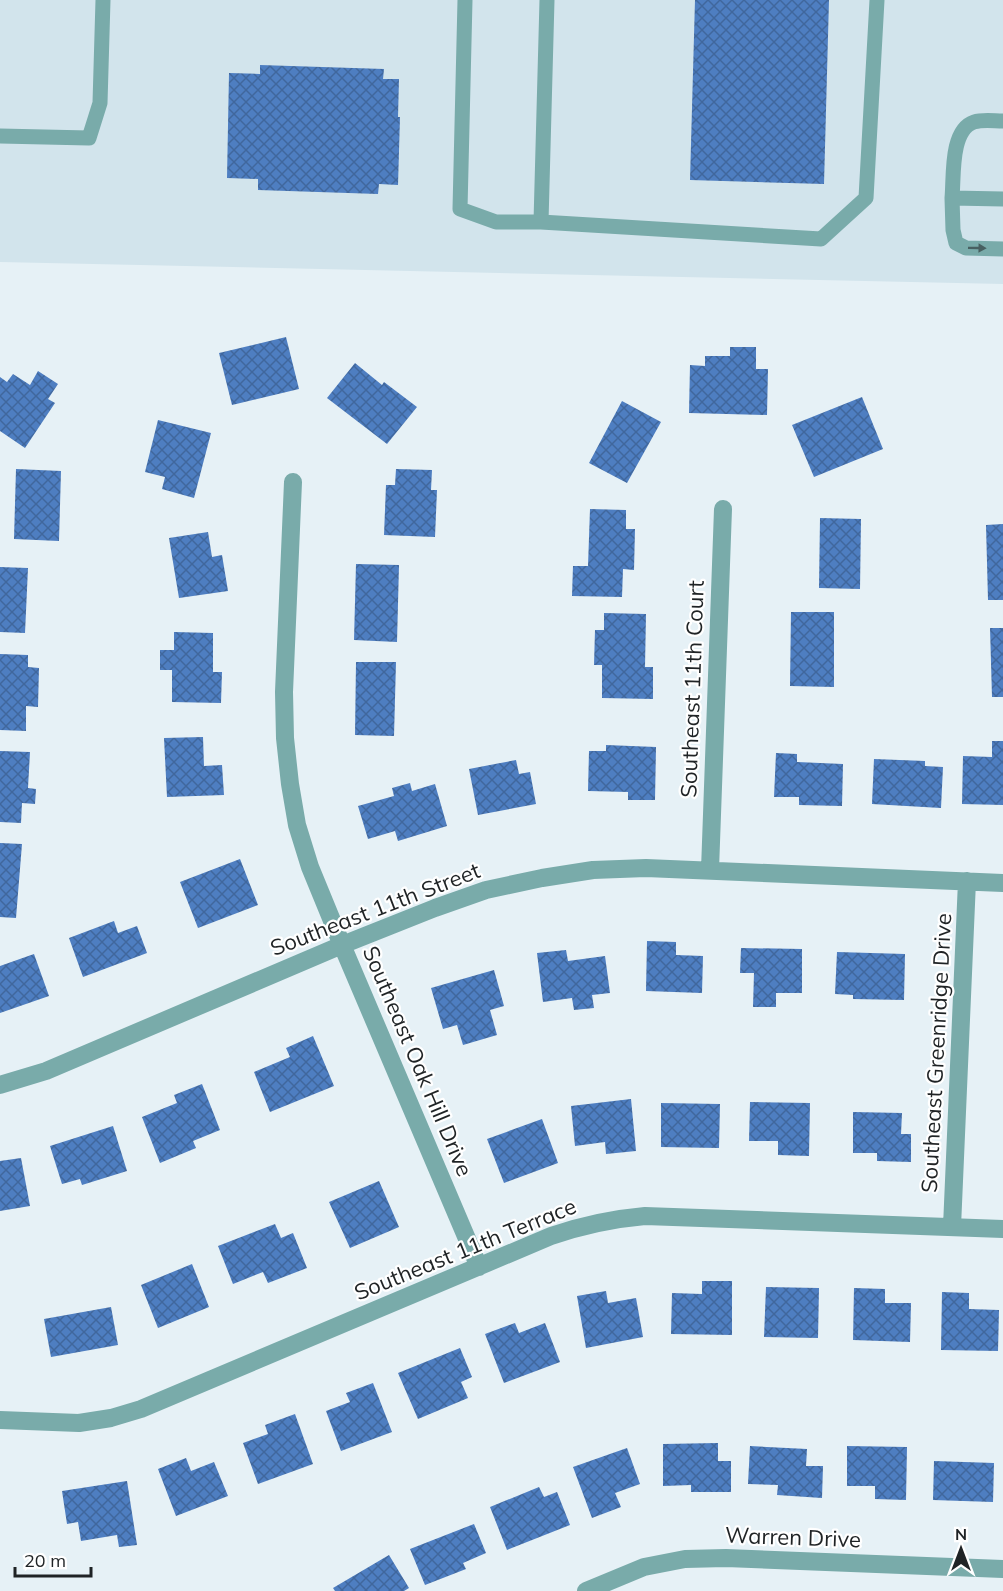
<svg xmlns="http://www.w3.org/2000/svg" width="1003" height="1591" font-family="Mulish,sans-serif">
<defs>
<pattern id="building-cross-hatch" width="8" height="8" patternUnits="userSpaceOnUse" patternTransform="scale(1.5)"><rect width="8" height="8" fill="#4e7ec1"/><path d="M0 0l8 8M0 8l8-8" fill="none" stroke="#40679d"/></pattern>
</defs>
<rect width="100%" height="100%" fill="#e6f1f6"/>
<path fill="#d2e4ec" d="M 0,0 L 1003,0 L 1003,284 L 0,262 Z"/>
<path fill="url(#building-cross-hatch)" d="M 695,0 L 829,0 L 824,184 L 690,180 Z
M 260,65 L 384,69 L 383,79 L 399,79 L 398,117 L 400,117 L 398,185 L 379,184 L 378,194 L 258,190 L 258,179 L 227,178 L 229,73 L 260,74 Z
M 286,337 L 299,389 L 232,405 L 219,353 Z
M 730,347 L 756,347 L 756,369 L 768,369 L 767,415 L 689,413 L 690,365 L 705,366 L 705,356 L 730,356 Z
M 355,363 L 382,385 L 384,382 L 417,407 L 387,444 L 327,398 Z
M 38,371 L 58,384 L 48,399 L 55,403 L 25,448 L 0,431 L 0,377 L 7,382 L 13,374 L 30,385 Z
M 862,397 L 883,449 L 814,477 L 792,425 Z
M 622,401 L 661,422 L 627,483 L 589,463 Z
M 158,420 L 211,433 L 194,498 L 162,489 L 165,477 L 145,472 Z
M 16,469 L 61,471 L 59,541 L 14,539 Z
M 396,469 L 432,470 L 431,490 L 437,490 L 435,537 L 384,535 L 386,485 L 395,485 Z
M 590,509 L 626,510 L 626,529 L 635,529 L 634,570 L 623,569 L 622,597 L 572,596 L 573,566 L 588,566 Z
M 820,518 L 861,519 L 860,589 L 819,588 Z
M 1003,524 L 1003,600 L 988,600 L 986,525 Z
M 208,532 L 212,557 L 222,555 L 228,591 L 179,598 L 169,538 Z
M 356,564 L 399,565 L 397,642 L 354,640 Z
M 0,567 L 28,568 L 25,633 L 0,632 Z
M 791,612 L 834,612 L 834,687 L 790,686 Z
M 604,613 L 646,614 L 645,667 L 653,667 L 653,699 L 602,698 L 602,665 L 594,665 L 595,630 L 604,630 Z
M 990,628 L 1003,628 L 1003,697 L 992,697 Z
M 174,632 L 213,633 L 213,672 L 222,672 L 221,703 L 172,702 L 172,670 L 160,670 L 160,650 L 174,650 Z
M 0,654 L 28,655 L 28,667 L 39,668 L 38,707 L 26,706 L 26,731 L 0,730 Z
M 356,662 L 396,662 L 394,736 L 355,735 Z
M 203,737 L 204,766 L 222,765 L 224,795 L 167,797 L 164,738 Z
M 992,741 L 1003,741 L 1003,805 L 962,804 L 963,756 L 992,757 Z
M 606,745 L 656,747 L 655,800 L 628,800 L 628,792 L 588,791 L 589,751 L 606,751 Z
M 0,751 L 30,752 L 28,788 L 36,789 L 35,804 L 22,803 L 21,823 L 0,822 Z
M 776,753 L 797,754 L 797,762 L 843,764 L 842,806 L 799,805 L 799,797 L 774,797 Z
M 874,759 L 925,761 L 925,766 L 943,767 L 941,808 L 872,804 Z
M 516,760 L 519,774 L 530,772 L 536,804 L 478,815 L 469,769 Z
M 410,783 L 412,791 L 435,784 L 447,826 L 398,841 L 395,831 L 368,839 L 358,806 L 394,796 L 392,788 Z
M 0,843 L 22,844 L 16,918 L 0,917 Z
M 240,859 L 258,905 L 198,928 L 180,882 Z
M 114,921 L 118,933 L 137,926 L 147,953 L 83,977 L 69,938 Z
M 647,941 L 676,942 L 676,955 L 703,956 L 702,993 L 646,991 Z
M 741,948 L 802,949 L 802,993 L 776,993 L 776,1007 L 753,1007 L 754,973 L 740,973 Z
M 566,950 L 568,961 L 605,956 L 610,993 L 592,995 L 594,1008 L 574,1010 L 572,998 L 543,1002 L 537,953 Z
M 837,952 L 905,954 L 904,1000 L 853,999 L 853,995 L 835,994 Z
M 34,954 L 49,996 L 0,1013 L 0,966 Z
M 494,970 L 504,1006 L 490,1010 L 497,1035 L 463,1045 L 457,1025 L 443,1029 L 431,988 Z
M 313,1036 L 334,1086 L 270,1112 L 254,1072 L 290,1057 L 286,1048 Z
M 202,1084 L 220,1130 L 193,1141 L 196,1148 L 160,1163 L 142,1117 L 177,1103 L 174,1095 Z
M 631,1099 L 636,1151 L 606,1154 L 605,1142 L 575,1146 L 571,1106 Z
M 750,1102 L 810,1103 L 809,1156 L 778,1155 L 778,1141 L 749,1141 Z
M 661,1103 L 720,1104 L 719,1148 L 661,1147 Z
M 853,1112 L 902,1113 L 901,1134 L 911,1134 L 911,1162 L 877,1161 L 877,1153 L 853,1153 Z
M 542,1119 L 558,1163 L 504,1183 L 487,1139 Z
M 113,1126 L 127,1171 L 82,1185 L 80,1179 L 62,1184 L 50,1146 Z
M 21,1158 L 30,1206 L 0,1211 L 0,1161 Z
M 379,1181 L 399,1227 L 350,1248 L 329,1202 Z
M 275,1224 L 281,1238 L 293,1233 L 307,1268 L 268,1283 L 263,1272 L 233,1284 L 218,1246 Z
M 192,1264 L 209,1307 L 158,1328 L 141,1285 Z
M 702,1281 L 732,1281 L 732,1335 L 671,1334 L 672,1293 L 702,1294 Z
M 766,1287 L 819,1288 L 818,1338 L 764,1337 Z
M 854,1288 L 885,1289 L 885,1303 L 911,1303 L 910,1342 L 853,1340 Z
M 606,1291 L 608,1303 L 636,1298 L 643,1337 L 586,1348 L 577,1296 Z
M 942,1292 L 969,1293 L 969,1309 L 999,1310 L 998,1351 L 941,1350 Z
M 111,1307 L 118,1345 L 51,1357 L 44,1319 Z
M 515,1323 L 519,1333 L 545,1323 L 560,1362 L 504,1383 L 485,1334 Z
M 460,1348 L 472,1377 L 461,1382 L 468,1398 L 418,1419 L 398,1373 Z
M 373,1383 L 392,1432 L 341,1451 L 326,1411 L 350,1402 L 346,1393 Z
M 295,1414 L 313,1464 L 258,1484 L 243,1443 L 268,1434 L 265,1425 Z
M 718,1443 L 718,1461 L 731,1461 L 731,1492 L 691,1492 L 691,1485 L 663,1486 L 663,1444 Z
M 750,1446 L 807,1449 L 806,1466 L 823,1466 L 822,1498 L 777,1495 L 778,1485 L 748,1484 Z
M 847,1446 L 907,1447 L 906,1500 L 875,1499 L 875,1486 L 847,1486 Z
M 627,1448 L 640,1484 L 615,1493 L 621,1507 L 592,1518 L 573,1467 Z
M 186,1458 L 191,1471 L 214,1462 L 228,1496 L 176,1516 L 158,1469 Z
M 934,1461 L 994,1463 L 993,1502 L 933,1500 Z
M 127,1481 L 137,1545 L 119,1547 L 117,1535 L 81,1541 L 78,1522 L 67,1524 L 62,1491 Z
M 539,1487 L 544,1497 L 557,1492 L 570,1525 L 507,1550 L 490,1507 Z
M 474,1524 L 486,1553 L 463,1563 L 466,1569 L 425,1585 L 410,1549 Z
M 389,1555 L 409,1588 L 404,1591 L 335,1591 L 333,1588 Z"/>
<g fill="none" stroke-linecap="round" stroke-linejoin="round">
<path stroke="#79abaa" stroke-width="15" d="M 465,0 L 460,209 L 496,222 L 541,222
M 547,0 L 541,222 L 821,239 L 866,198 L 877,0
M 1003,121 C 994,121 983,119 974,122 C 950,130 954,177 952,198 L 1003,199
M 0,136 L 89,138 L 100,103 L 103,0
M 952,198 L 953,230 L 956,243 L 966,248 L 1003,249"/>
<path stroke="#79abaa" stroke-width="18" d="M 293,482 L 284,692 L 285,738 L 290,784 L 297,825 L 310,867 L 342,945 L 479,1267
M 710,870 L 723,509
M 0,1085 L 46,1071 L 342,945 L 435,908 L 486,890 L 542,878 L 593,870 L 646,868 L 1003,883
M 952,1227 L 967,881
M 0,1420 L 79,1423 L 111,1418 L 141,1409 L 551,1236 C 583,1225 611,1219 645,1216 L 1003,1229
M 586,1591 L 644,1567 L 685,1559 L 726,1558 L 1003,1569"/>
</g>
<defs><path id="oneway-solid" d="M-6-.8H1V-3.2L6.5 0L1 3.2V.8H-6Z" transform="scale(1.5)"/></defs>
<use fill="#486061" href="#oneway-solid" transform="translate(977 248) rotate(1)"/>
<g text-anchor="middle" dominant-baseline="central" stroke-width="4.5" stroke-linejoin="round" paint-order="stroke">
<g font-size="22" fill="#1f2325" stroke="#fff">
<text transform="translate(692 689) rotate(-88)">Southeast 11th Court</text>
<text transform="translate(375 909) rotate(-21)">Southeast 11th Street</text>
<text transform="translate(936 1053) rotate(-87)">Southeast Greenridge Drive</text>
<text transform="translate(418 1061) rotate(67)">Southeast Oak Hill Drive</text>
<text transform="translate(465 1249) rotate(-22)">Southeast 11th Terrace</text>
<text transform="translate(793 1537) rotate(2)">Warren Drive</text>
</g>
</g>
<g transform="translate(961 1549)" stroke="#ffffff" stroke-width="4.5" paint-order="stroke">
<path d="M0-4.5L10 22L0 15L-10 22Z" fill="#1f2325"/>
<text y="-9" font-size="16" font-weight="bold" text-anchor="middle" fill="#1f2325">N</text>
</g>
<path d="M15 1567v9h76v-9" fill="none" stroke="#1f2325" stroke-width="3"/>
<text x="24" y="1567" font-size="18" fill="#1f2325" stroke="#ffffff" stroke-width="4.5" paint-order="stroke">20 m</text>
</svg>
